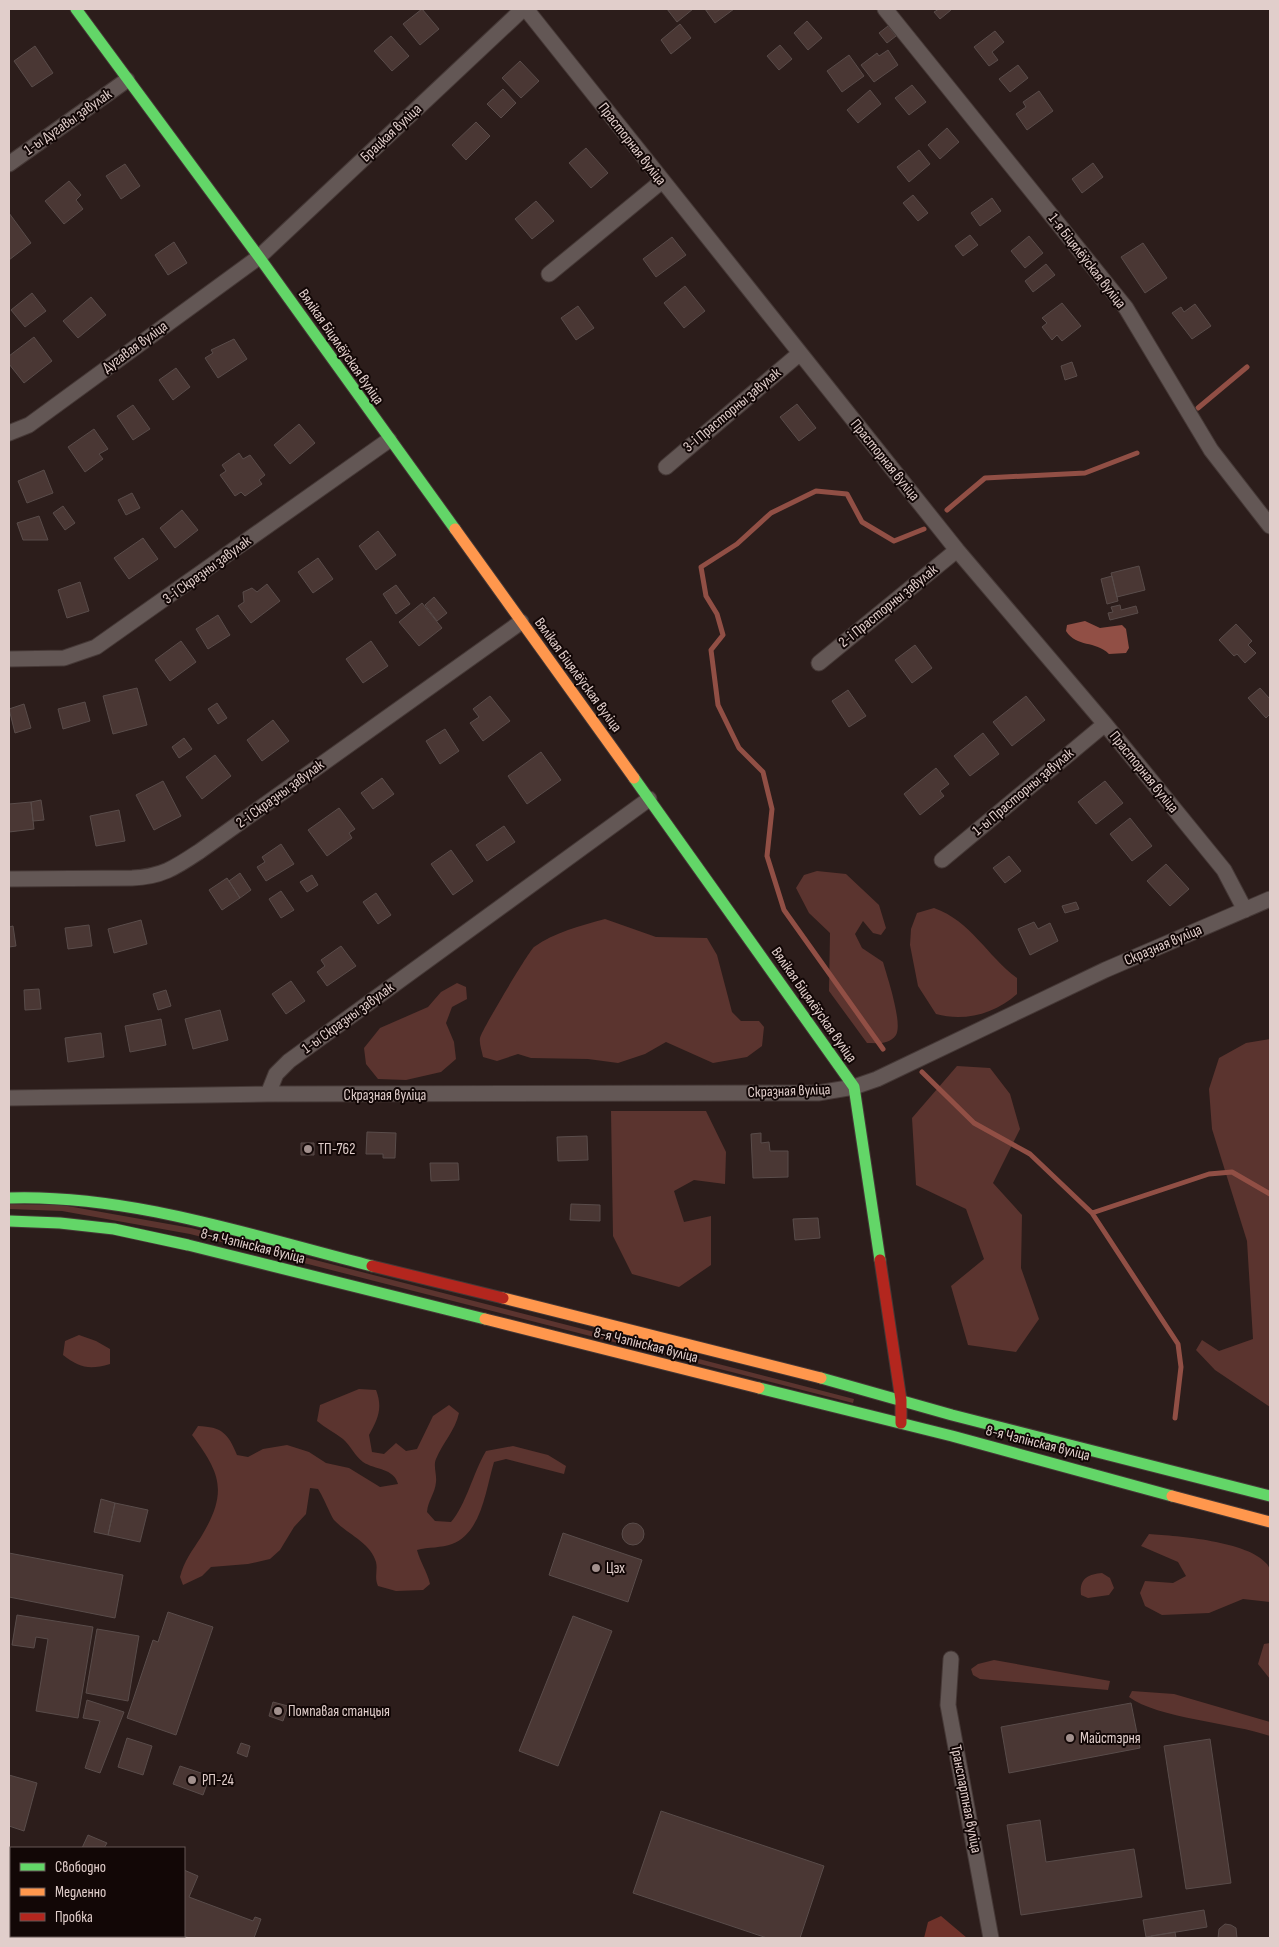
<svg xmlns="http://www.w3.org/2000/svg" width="1279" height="1947" font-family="'Sofia Sans Condensed',sans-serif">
<rect width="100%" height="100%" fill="#2c1d1b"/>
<path fill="#5b342f" d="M 817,871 L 846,874 L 879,905 L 886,928 L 881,935 L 873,933 L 863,921 L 855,934 L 862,948 L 883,962 C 887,976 903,1023 896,1035 C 889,1045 877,1043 867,1043 L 829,991 L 830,933 L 809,913 L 796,888 L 804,875 Z
M 934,908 C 971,921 987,956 1017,978 L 1017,994 C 995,1014 964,1022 936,1014 L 918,986 L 910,945 L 911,929 L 917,913 Z
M 605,919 L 656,937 L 707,938 L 717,955 L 732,1012 L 741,1021 L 759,1021 L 764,1027 L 762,1046 L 747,1057 L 713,1063 L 666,1042 L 645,1054 L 618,1063 L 588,1059 L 531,1058 L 518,1054 L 497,1061 L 483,1057 C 482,1051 479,1044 480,1038 C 481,1031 529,951 534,947 C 555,932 580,926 605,919 Z
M 457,983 L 466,987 L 467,999 L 452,1007 L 446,1023 L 454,1042 L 456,1059 L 441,1072 L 406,1080 L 378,1079 L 366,1064 L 364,1048 L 380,1028 L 428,1007 L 441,992 Z
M 1270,1039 L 1270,1407 L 1215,1370 L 1196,1350 L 1202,1340 L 1219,1351 L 1253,1339 L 1247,1241 L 1212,1129 L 1209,1089 L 1219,1058 L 1246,1043 Z
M 957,1066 L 990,1068 L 1010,1094 L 1020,1129 L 993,1183 L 1022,1215 L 1021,1268 L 1039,1319 L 1016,1352 L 968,1345 L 951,1286 L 984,1259 L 966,1209 L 916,1185 L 912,1118 Z
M 611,1111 L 706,1111 L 726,1152 L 725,1184 L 694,1180 L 674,1191 L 684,1222 L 711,1216 L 711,1265 L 679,1287 L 632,1274 L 613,1236 Z
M 9,1204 L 62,1205 L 191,1228 L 854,1399 L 853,1403 L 190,1234 L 62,1211 L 9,1209 Z
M 79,1335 L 96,1341 L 110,1349 L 110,1364 C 89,1370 80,1368 63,1355 L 65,1341 Z
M 359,1389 L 376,1390 C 383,1408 378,1419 369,1435 L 372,1452 L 384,1454 L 396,1443 L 406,1451 L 417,1449 L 433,1416 L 449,1405 L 459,1413 C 455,1431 443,1442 436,1459 C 433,1466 437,1475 436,1482 C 435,1494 428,1500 427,1512 L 435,1521 L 451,1522 C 466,1505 473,1473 486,1451 L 513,1446 L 548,1455 L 566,1466 L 564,1474 L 506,1459 L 494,1462 C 486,1488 482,1533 452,1544 C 442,1548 428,1547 417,1550 C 420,1562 427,1571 430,1584 L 423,1590 L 396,1591 L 378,1586 C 374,1577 378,1570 376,1562 C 371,1543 347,1534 334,1520 C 331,1516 323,1496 318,1489 L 310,1488 L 306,1514 L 294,1527 L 280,1550 L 270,1559 L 248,1564 L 211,1567 L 202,1576 L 183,1585 L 180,1577 C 184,1561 192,1551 201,1537 C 228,1492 221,1474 192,1435 L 198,1426 C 222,1427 228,1433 237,1455 L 248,1457 L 263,1449 L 287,1445 L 309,1452 L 326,1463 L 349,1468 L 380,1487 L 398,1484 C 394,1468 375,1470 363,1462 C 355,1456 350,1445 343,1439 C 334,1432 325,1428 317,1421 L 320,1405 Z
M 1149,1534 C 1178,1536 1248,1541 1267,1564 C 1274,1573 1270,1592 1270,1602 L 1243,1599 L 1209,1613 L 1162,1615 L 1145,1606 L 1140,1593 L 1145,1581 L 1173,1583 L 1186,1576 L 1178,1562 L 1141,1546 Z
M 1102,1573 L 1110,1578 L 1114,1588 L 1109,1595 L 1088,1598 L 1081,1595 C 1079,1579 1088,1574 1102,1573 Z
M 1270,1643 L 1270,1679 L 1258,1664 L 1264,1644 Z
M 994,1660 L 1110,1681 L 1108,1690 L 980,1679 L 973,1675 L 971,1669 L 978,1664 Z
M 1132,1691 L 1174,1694 L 1270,1722 L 1270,1736 C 1233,1723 1157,1718 1129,1697 Z"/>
<path fill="#6f322a" d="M 941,1916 L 967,1938 L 924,1938 L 928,1922 Z"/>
<path fill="#914f45" d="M 1085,621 L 1100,628 L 1122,625 L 1126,629 L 1129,648 L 1126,653 L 1109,654 C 1095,640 1077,648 1066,631 L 1067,625 Z"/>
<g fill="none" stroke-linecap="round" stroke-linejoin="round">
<path stroke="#914f45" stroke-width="5" d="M 1198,408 L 1247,367
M 947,510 L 985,478 L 1085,473 L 1137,453
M 883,1049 L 784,910 L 767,856 L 772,809 L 763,772 L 739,748 L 718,705 L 711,650 L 723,635 L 717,614 L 706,596 L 701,567 L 737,544 L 771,513 L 816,491 L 847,494 L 862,522 L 894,541 L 924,529
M 922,1072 L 974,1123 L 1030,1154 L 1092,1213 L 1178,1344 L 1181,1367 L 1175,1418
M 1092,1213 L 1209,1174 L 1232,1172 L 1270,1194"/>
</g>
<path fill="#4a3734" stroke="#594c4a" d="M 422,9 L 439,29 L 420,45 L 403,24 Z
M 667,9 L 693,9 L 677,22 Z
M 705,9 L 734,9 L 715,23 Z
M 939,9 L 950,9 L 951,10 L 940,19 L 934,12 Z
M 807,21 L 822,38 L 808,50 L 794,33 Z
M 680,24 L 691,38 L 671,54 L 661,40 Z
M 888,26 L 896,36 L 887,43 L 879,33 Z
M 995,31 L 1004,42 L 992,52 L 998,60 L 989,66 L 974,47 Z
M 391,36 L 409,56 L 392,71 L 374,51 Z
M 780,45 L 792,59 L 779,70 L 767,56 Z
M 35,46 L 53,73 L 32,87 L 14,61 Z
M 888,50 L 898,65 L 874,82 L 861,65 L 877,53 L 879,56 Z
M 849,55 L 864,76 L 842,92 L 827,71 Z
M 520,61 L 539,81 L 521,98 L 502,78 Z
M 1018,65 L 1028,78 L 1010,92 L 999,79 Z
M 912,85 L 926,102 L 909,115 L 895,98 Z
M 503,89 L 516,103 L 501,118 L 487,104 Z
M 870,90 L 881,104 L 858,123 L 847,110 Z
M 1039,91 L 1053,111 L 1027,130 L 1016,114 L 1026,107 L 1023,102 Z
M 476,122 L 490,136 L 466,160 L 452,145 Z
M 947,128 L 959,142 L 940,159 L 928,145 Z
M 586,148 L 608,173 L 591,188 L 569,163 Z
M 919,150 L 930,164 L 909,182 L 897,167 Z
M 1093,163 L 1103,177 L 1082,193 L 1072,179 Z
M 125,164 L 140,186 L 121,199 L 106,176 Z
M 69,181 L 81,195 L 76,200 L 83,209 L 64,224 L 45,201 Z
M 913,195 L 928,213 L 918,221 L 903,203 Z
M 992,198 L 1001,211 L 980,226 L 971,213 Z
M 536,201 L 554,221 L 532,239 L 515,219 Z
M 9,213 L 31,243 L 9,260 Z
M 970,235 L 978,245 L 963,256 L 955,246 Z
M 1029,236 L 1043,253 L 1025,268 L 1011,251 Z
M 672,237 L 686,255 L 656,277 L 643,259 Z
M 174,242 L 187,263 L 168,275 L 155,255 Z
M 1143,243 L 1167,278 L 1145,293 L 1121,257 Z
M 1046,264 L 1055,275 L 1033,292 L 1025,281 Z
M 685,286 L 705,311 L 684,328 L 664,303 Z
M 32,293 L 46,311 L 25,327 L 11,310 Z
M 91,297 L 106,315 L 78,338 L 63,321 Z
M 1062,303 L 1081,326 L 1062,341 L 1057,335 L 1052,340 L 1042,327 L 1047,323 L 1042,318 Z
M 1195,304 L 1211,326 L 1192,339 L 1172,313 L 1181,307 L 1184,312 Z
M 578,306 L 594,328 L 576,340 L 561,318 Z
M 34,337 L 52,361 L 24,383 L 9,364 L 9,356 Z
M 234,339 L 247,359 L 218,378 L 205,358 L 213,353 L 211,350 Z
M 1072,362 L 1077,376 L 1065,380 L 1061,366 Z
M 176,368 L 190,387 L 173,400 L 159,380 Z
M 797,404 L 816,428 L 799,441 L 780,417 Z
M 133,405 L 150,429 L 133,440 L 117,416 Z
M 299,424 L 315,443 L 290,464 L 274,445 Z
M 94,429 L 108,449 L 99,454 L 103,459 L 85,472 L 68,447 Z
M 239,453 L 243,459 L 250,455 L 265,475 L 259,480 L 262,484 L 245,496 L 241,492 L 235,496 L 220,475 L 226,471 L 222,465 Z
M 44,470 L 53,493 L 27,503 L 18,481 Z
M 132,493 L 140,508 L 126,515 L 118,500 Z
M 63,506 L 75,523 L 65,530 L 53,513 Z
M 182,510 L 198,530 L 175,548 L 160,528 Z
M 39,516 L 48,540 L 23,540 L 17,523 Z
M 378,531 L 396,555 L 376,570 L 359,546 Z
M 143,538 L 158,559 L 129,579 L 114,558 Z
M 318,558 L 333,579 L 313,593 L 298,572 Z
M 1139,566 L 1145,590 L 1117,597 L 1111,573 Z
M 1112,576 L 1118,601 L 1107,604 L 1101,579 Z
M 80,582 L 89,611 L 67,618 L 58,590 Z
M 267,584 L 280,601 L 251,623 L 238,606 L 244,602 L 243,592 L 252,588 L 257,592 Z
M 396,585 L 410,604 L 396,614 L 383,594 Z
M 434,597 L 447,613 L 437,621 L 425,605 Z
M 422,603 L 442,628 L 419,646 L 399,622 Z
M 1120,605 L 1121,610 L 1136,606 L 1138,613 L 1110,620 L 1108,613 L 1113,612 L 1111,607 Z
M 218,615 L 230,635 L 208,649 L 196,629 Z
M 1236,624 L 1252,641 L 1248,645 L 1256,653 L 1245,663 L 1237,654 L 1234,656 L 1219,640 Z
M 181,641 L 196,662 L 170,681 L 155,660 Z
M 371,641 L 388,666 L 363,683 L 346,659 Z
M 915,645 L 932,668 L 912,683 L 895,660 Z
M 137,688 L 147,725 L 113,734 L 103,696 Z
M 1260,688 L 1270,699 L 1270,714 L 1266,718 L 1248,698 Z
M 848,690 L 866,716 L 849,727 L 832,701 Z
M 490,696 L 510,721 L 483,741 L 470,723 L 479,717 L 473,709 Z
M 1026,696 L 1045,720 L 1012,746 L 993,722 Z
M 85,702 L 90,721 L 63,729 L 58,709 Z
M 217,703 L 227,718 L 218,724 L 208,709 Z
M 24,704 L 31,728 L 15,733 L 9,709 Z
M 273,720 L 289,741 L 262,761 L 247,740 Z
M 445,729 L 459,751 L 440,764 L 426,741 Z
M 983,733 L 999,754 L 970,776 L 954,756 Z
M 184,738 L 192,749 L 179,758 L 172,747 Z
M 541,752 L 561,780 L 527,804 L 508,776 Z
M 215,755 L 231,776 L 202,799 L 186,777 Z
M 936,768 L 949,784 L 940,791 L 944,796 L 920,815 L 904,794 Z
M 382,778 L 394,794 L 373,809 L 361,793 Z
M 163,781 L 181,816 L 154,830 L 136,795 Z
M 1105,781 L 1123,803 L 1096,824 L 1078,802 Z
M 41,800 L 44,820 L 33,821 L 31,802 Z
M 31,802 L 34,829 L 9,832 L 9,804 Z
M 339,808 L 355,829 L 349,833 L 352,838 L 327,856 L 308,830 Z
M 119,810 L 125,841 L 96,846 L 90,816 Z
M 1130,818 L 1152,846 L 1132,861 L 1110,834 Z
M 504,826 L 515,842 L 487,861 L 476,845 Z
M 281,844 L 294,864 L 266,881 L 257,867 L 265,862 L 262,857 Z
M 451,850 L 473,881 L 453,895 L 431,864 Z
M 1009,856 L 1021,871 L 1005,883 L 993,868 Z
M 1166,864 L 1189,889 L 1170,906 L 1147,881 Z
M 240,873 L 251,890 L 240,898 L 229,881 Z
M 312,875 L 318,885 L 307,892 L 300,882 Z
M 227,878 L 240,898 L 222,910 L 209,890 Z
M 281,891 L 294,910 L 281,918 L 269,899 Z
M 376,893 L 391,915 L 378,924 L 363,902 Z
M 1076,902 L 1079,909 L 1065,913 L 1062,906 Z
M 141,920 L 147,944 L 114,953 L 108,929 Z
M 1034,922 L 1038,929 L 1050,923 L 1058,941 L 1030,955 L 1018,929 Z
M 89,925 L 92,946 L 68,949 L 65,928 Z
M 13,926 L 16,946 L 9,947 L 9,927 Z
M 341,946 L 356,966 L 327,986 L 317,972 L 325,966 L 321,960 Z
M 291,981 L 305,1001 L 286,1014 L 272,994 Z
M 39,989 L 41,1009 L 25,1010 L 24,990 Z
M 166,990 L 171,1006 L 158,1010 L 153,994 Z
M 220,1010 L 228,1040 L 193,1049 L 185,1019 Z
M 161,1019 L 166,1045 L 130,1052 L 125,1026 Z
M 101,1033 L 104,1057 L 68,1062 L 65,1038 Z
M 367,1132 L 396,1133 L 395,1158 L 383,1158 L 383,1154 L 366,1154 Z
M 761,1133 L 761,1143 L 769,1142 L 770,1151 L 788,1151 L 788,1177 L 753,1178 L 751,1134 Z
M 587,1136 L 588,1160 L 558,1161 L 557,1137 Z
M 301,1143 L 314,1143 L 314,1155 L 301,1155 Z
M 430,1163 L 458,1163 L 459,1180 L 431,1181 Z
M 571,1204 L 600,1205 L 600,1221 L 570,1220 Z
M 818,1218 L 820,1238 L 795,1240 L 793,1219 Z
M 101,1499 L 115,1503 L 108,1535 L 94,1532 Z
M 115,1503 L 148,1510 L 140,1542 L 108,1535 Z
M622 1534a11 11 0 1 1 22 0a11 11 0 1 1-22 0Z
M 563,1533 L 642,1560 L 628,1602 L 549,1575 Z
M 9,1553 L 123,1575 L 115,1618 L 9,1597 Z
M 168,1612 L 213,1627 L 176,1735 L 127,1718 L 153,1640 L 158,1642 Z
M 17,1615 L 93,1627 L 78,1718 L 36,1711 L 48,1639 L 36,1637 L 34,1648 L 12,1645 Z
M 573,1616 L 612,1631 L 558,1766 L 519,1751 Z
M 97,1629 L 139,1636 L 128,1701 L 86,1693 Z
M 87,1700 L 124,1712 L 100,1773 L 85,1768 L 100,1721 L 83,1718 Z
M 273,1702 L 288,1706 L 283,1721 L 269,1716 Z
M 1131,1703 L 1140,1748 L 1009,1773 L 1001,1727 Z
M 127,1738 L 152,1746 L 143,1775 L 118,1767 Z
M 1210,1739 L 1231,1883 L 1186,1889 L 1164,1746 Z
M 241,1743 L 250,1746 L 247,1757 L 237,1753 Z
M 180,1766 L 210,1776 L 203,1795 L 173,1784 Z
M 9,1775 L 37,1783 L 24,1831 L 9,1826 Z
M 661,1811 L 824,1866 L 800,1938 L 767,1938 L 633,1893 Z
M 1040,1820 L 1046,1862 L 1134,1849 L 1142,1897 L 1021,1915 L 1007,1825 Z
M 88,1835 L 107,1843 L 104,1848 L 82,1848 Z
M 11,1866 L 11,1902 L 9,1901 L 9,1873 Z
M 184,1870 L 198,1876 L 189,1897 L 253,1921 L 255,1917 L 261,1919 L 254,1938 L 190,1938 L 184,1936 Z
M 1204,1910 L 1207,1927 L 1146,1937 L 1143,1920 Z
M 1225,1924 L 1231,1925 L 1236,1928 L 1237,1938 L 1218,1938 L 1219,1929 Z
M 1175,1932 L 1176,1938 L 1151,1938 L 1151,1936 Z"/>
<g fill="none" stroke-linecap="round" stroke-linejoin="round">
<defs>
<path id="street" d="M 526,9 L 957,550 L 1105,724 L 1224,870 L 1245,910
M 885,9 L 1126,308 L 1211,450 L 1270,526
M 9,164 L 127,80
M 549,274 L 662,181
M 9,433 L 29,425 L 259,257 L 523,9
M 666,467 L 799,354
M 9,659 L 64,658 L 96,647 L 389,440
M 819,663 L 957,550
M 942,860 L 1105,724
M 9,879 L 132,878 C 162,877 176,867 200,851 L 521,622
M 268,1094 L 818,1093 L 854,1087 L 877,1079 L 1105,970 L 1270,899
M 9,1098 L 268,1094 L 276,1074 L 289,1061 L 649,799
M 951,1659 L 948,1705 L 991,1938"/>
<path id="fast" d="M 76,9 L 259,257 L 455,529
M 634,778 L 854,1087 L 880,1260
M 9,1198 C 130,1194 256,1237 372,1266
M 9,1221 L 60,1223 L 114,1229 L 188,1245 L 485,1319
M 821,1378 L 952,1415 L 1270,1496
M 759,1388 L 952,1436 L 1172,1496"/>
<path id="slow" d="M 455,529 L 634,778
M 503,1298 L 821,1378
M 485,1319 L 759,1388
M 1172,1496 L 1270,1522"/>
<path id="jam" d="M 880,1260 L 901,1400 L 901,1423
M 372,1266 L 503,1298"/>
</defs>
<use href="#street" stroke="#453836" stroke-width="17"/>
<use href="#fast" stroke="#453836" stroke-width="13"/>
<use href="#slow" stroke="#453836" stroke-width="13"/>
<use href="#jam" stroke="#453836" stroke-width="13"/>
<use href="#street" stroke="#635755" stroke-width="15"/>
<use href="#fast" stroke="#63d668" stroke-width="11"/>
<use href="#slow" stroke="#ff974d" stroke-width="11"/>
<use href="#jam" stroke="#b3261e" stroke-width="11"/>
</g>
<g fill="#a2908d" stroke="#120706" stroke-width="2">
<circle cx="308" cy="1149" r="5"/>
<circle cx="596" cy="1568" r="5"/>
<circle cx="278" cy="1711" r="5"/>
<circle cx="1070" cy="1738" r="5"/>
<circle cx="192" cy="1780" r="5"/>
</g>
<g text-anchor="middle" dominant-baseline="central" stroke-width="4" stroke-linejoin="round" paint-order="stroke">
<g font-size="15" fill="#e1cecb" stroke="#120706">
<text transform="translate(68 122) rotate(-35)">1-ы Дугавы завулак</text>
<text transform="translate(391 133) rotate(-43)">Брацкая вуліца</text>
<text transform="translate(632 144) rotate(52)">Прасторная вуліца</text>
<text transform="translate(1087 261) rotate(52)">1-я Біцялёўская вуліца</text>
<text transform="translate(135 347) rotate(-36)">Дугавая вуліца</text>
<text transform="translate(341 347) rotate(55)">Вялікая Біцялёўская вуліца</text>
<text transform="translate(732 410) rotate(-40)">3-і Прасторны завулак</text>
<text transform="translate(885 460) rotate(51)">Прасторная вуліца</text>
<text transform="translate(207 570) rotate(-36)">3-і Скразны завулак</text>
<text transform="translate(888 606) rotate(-39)">2-і Прасторны завулак</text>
<text transform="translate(578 675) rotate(54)">Вялікая Біцялёўская вуліца</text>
<text transform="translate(1144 772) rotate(51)">Прасторная вуліца</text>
<text transform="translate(1023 792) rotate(-40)">1-ы Прасторны завулак</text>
<text transform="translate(280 794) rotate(-36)">2-і Скразны завулак</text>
<text transform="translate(1163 945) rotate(-23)">Скразная вуліца</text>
<text transform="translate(814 1005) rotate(55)">Вялікая Біцялёўская вуліца</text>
<text transform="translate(348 1018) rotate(-36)">1-ы Скразны завулак</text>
<text transform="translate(789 1091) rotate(-2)">Скразная вуліца</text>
<text x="385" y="1095">Скразная вуліца</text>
<text transform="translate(253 1246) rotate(14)">8-я Чэпінская вуліца</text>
<text transform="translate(646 1345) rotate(14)">8-я Чэпінская вуліца</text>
<text transform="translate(1038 1443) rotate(14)">8-я Чэпінская вуліца</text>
<text transform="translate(966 1799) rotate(79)">Транспартная вуліца</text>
</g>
<g font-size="15" fill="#e1cecb" stroke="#120706" text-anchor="start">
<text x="318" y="1149">ТП-762</text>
<text x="606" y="1568">Цэх</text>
<text x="288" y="1711">Помпавая станцыя</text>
<text x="1080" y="1738">Майстэрня</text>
<text x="202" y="1780">РП-24</text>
</g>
</g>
<rect width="1279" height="1947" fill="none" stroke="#e1cecb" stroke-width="20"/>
<rect x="10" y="1847" width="175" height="90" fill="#120706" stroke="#655755"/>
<rect x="20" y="1863" width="25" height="8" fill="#63d668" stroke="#655755"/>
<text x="55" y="1872" font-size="15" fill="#e1cecb">Свободно</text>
<rect x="20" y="1888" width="25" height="8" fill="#ff974d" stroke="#655755"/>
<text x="55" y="1897" font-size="15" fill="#e1cecb">Медленно</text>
<rect x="20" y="1913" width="25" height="8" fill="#b3261e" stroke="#655755"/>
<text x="55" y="1922" font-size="15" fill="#e1cecb">Пробка</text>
</svg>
